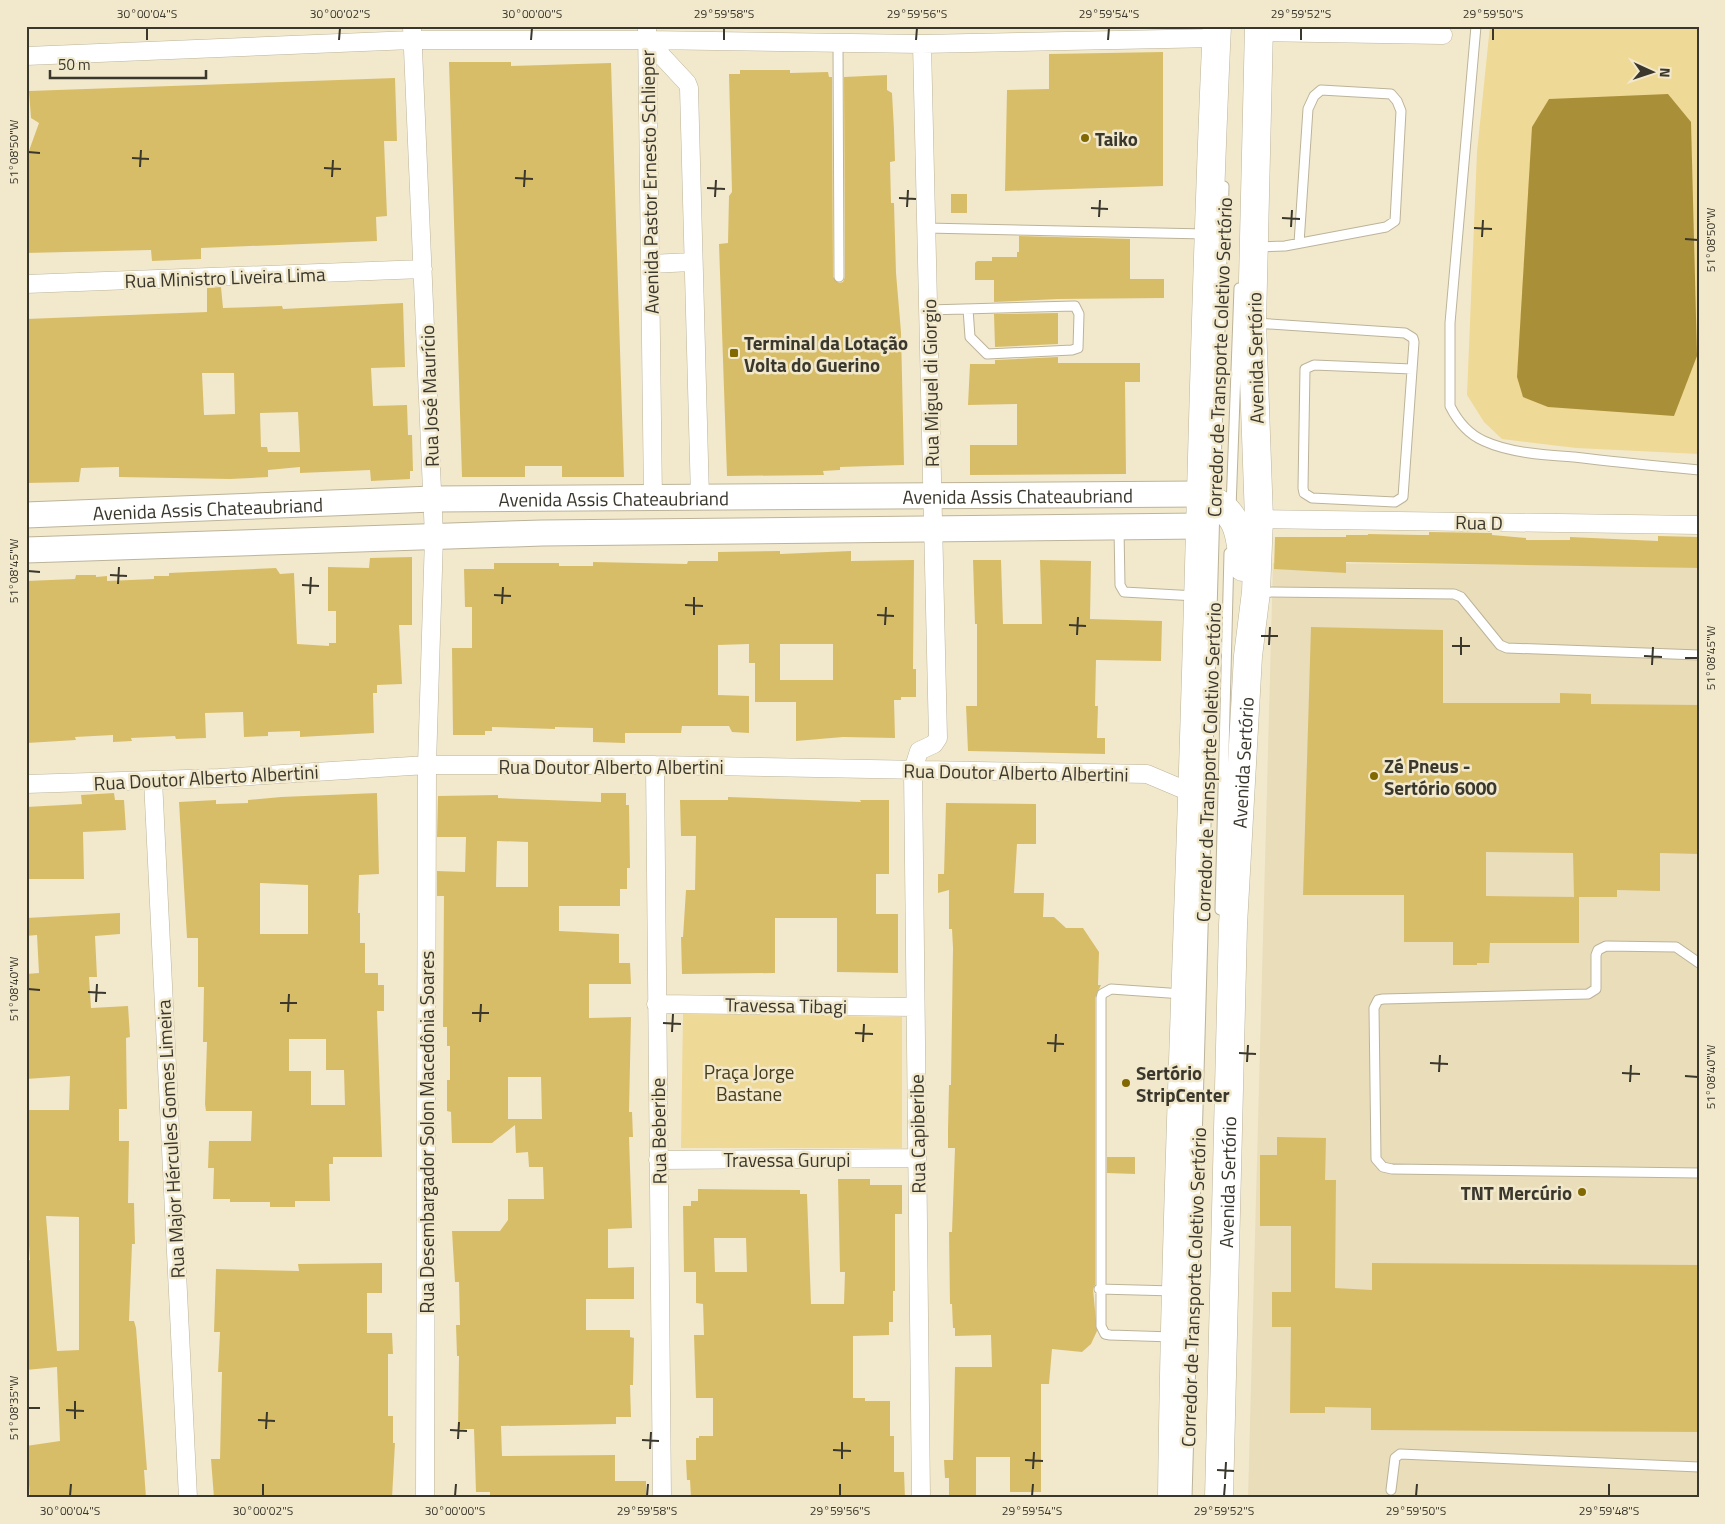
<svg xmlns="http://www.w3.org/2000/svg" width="1725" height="1524" font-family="'Titillium Web',sans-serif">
<rect width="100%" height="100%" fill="#f2e9cd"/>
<path fill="#e9ddba" d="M 1273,563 L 1699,566 L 1699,1498 L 1248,1498 Z"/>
<path fill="#efd996" d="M 1490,26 L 1699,26 L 1699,454 L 1576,448 L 1502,439 L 1484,422 L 1467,395 L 1477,152 Z
M 683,1014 L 902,1017 L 902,1148 L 681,1148 Z"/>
<path fill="#aa8f39" d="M 1668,94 L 1691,122 L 1697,356 L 1674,416 L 1548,407 L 1523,397 L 1517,377 L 1532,127 L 1549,99 Z"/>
<path fill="#d8bd68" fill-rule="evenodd" d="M 1163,52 L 1163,186 L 1005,191 L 1007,90 L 1049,89 L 1049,54 Z
M 449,62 L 511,62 L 511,66 L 611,63 L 624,477 L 562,477 L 562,466 L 525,466 L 525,477 L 462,477 Z
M 740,70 L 790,70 L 790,73 L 828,72 L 829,77 L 832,77 L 833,277 L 839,283 L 843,282 L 845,277 L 844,77 L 887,75 L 887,90 L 892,93 L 894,130 L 895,161 L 890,162 L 891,203 L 894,203 L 896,273 L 901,332 L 904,465 L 840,467 L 840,470 L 823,471 L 824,475 L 727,476 L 719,244 L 728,243 L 729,196 L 732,192 L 729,74 L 740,74 Z
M 395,78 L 397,141 L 384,141 L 387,216 L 376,217 L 377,241 L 201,248 L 201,259 L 152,261 L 151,250 L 26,253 L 26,159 L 39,123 L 31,118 L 29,91 Z
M 951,194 L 967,194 L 967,213 L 951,213 Z
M 1019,236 L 1130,239 L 1130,279 L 1164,279 L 1164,298 L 1058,299 L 994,302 L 994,280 L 975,280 L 975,263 L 977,261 L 992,261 L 992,257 L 1017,257 L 1017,252 L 1019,252 Z
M 221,287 L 223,308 L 282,306 L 283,309 L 403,303 L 405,367 L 371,368 L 373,406 L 407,405 L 408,435 L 412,435 L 413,471 L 410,471 L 410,479 L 371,481 L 370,470 L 300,473 L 300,467 L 268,470 L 268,477 L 230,479 L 119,477 L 119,467 L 81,468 L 79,482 L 26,483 L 26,319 L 207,312 L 207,288 ZM 202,373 L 234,373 L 235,414 L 204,415 ZM 298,412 L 300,452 L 268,452 L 267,447 L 261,447 L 260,413 Z
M 1058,313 L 1058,344 L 995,347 L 994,314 Z
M 1058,357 L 1058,363 L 1140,363 L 1140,382 L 1125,382 L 1126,474 L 970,475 L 970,445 L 1017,445 L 1017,404 L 968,405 L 970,364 L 995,364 L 995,360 Z
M 1429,532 L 1492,533 L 1492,535 L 1526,538 L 1526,540 L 1570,540 L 1570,537 L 1658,541 L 1658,536 L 1699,537 L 1699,568 L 1346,562 L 1346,573 L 1274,569 L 1275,537 L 1346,537 L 1346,535 L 1368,535 L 1368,534 L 1421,535 L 1429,535 Z
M 780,551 L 780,554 L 851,551 L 851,561 L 914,560 L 913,669 L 916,669 L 916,697 L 901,697 L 901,700 L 894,700 L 895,738 L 843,737 L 796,741 L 796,702 L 755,702 L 755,663 L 749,663 L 749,644 L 718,645 L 718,695 L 749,696 L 749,733 L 732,732 L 729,726 L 682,726 L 681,733 L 625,733 L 625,743 L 593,742 L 593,728 L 555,727 L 555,729 L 492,727 L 492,731 L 485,731 L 485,735 L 453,735 L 452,648 L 472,648 L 472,607 L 465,607 L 464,569 L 494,569 L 494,563 L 559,563 L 559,566 L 593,566 L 593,562 L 687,564 L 688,561 L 718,561 L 718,552 ZM 780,644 L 833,644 L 833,680 L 780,680 Z
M 412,557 L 412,625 L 399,625 L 402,684 L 377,685 L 377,693 L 373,693 L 374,733 L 300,737 L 300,731 L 268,732 L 268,736 L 244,737 L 243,712 L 205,713 L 206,738 L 176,739 L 175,736 L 131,738 L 132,741 L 113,742 L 113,735 L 75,737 L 76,740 L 27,743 L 26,581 L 75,579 L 76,575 L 96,575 L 96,577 L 107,576 L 107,581 L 154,579 L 154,576 L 169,576 L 169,573 L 276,568 L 280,574 L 294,573 L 297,644 L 329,646 L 329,643 L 336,643 L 336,611 L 328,611 L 328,567 L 369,568 L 370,558 Z
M 973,560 L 1001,560 L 1003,624 L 1042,624 L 1040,560 L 1091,561 L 1090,619 L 1162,621 L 1161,661 L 1096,660 L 1095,706 L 1098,706 L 1097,738 L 1105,738 L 1105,754 L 968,751 L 966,706 L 977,706 L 977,624 L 975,624 Z
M 1311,627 L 1443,630 L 1443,703 L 1560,703 L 1560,693 L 1591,694 L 1591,704 L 1699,705 L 1699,854 L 1660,853 L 1660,891 L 1617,890 L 1617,897 L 1574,897 L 1573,853 L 1486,852 L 1486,896 L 1579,897 L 1579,943 L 1490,943 L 1489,963 L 1477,963 L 1477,965 L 1453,965 L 1453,942 L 1404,942 L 1404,895 L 1303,895 Z
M 114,793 L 115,800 L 124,800 L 126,830 L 83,832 L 84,879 L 26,879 L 26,807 L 82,804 L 81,795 Z
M 377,793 L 379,874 L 359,875 L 358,913 L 360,913 L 360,943 L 365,943 L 365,973 L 378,973 L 378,985 L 384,985 L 384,1011 L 377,1011 L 382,1157 L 333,1157 L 333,1164 L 329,1164 L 330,1201 L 295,1201 L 295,1207 L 270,1207 L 270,1202 L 230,1202 L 230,1199 L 213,1199 L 214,1168 L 208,1168 L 209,1141 L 251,1141 L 252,1111 L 206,1111 L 205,1104 L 207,1042 L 203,1042 L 204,987 L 198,987 L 198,938 L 187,938 L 179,802 L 216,800 L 216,804 L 248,803 L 248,800 L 281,797 ZM 260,883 L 308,885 L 308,934 L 260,934 ZM 289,1039 L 326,1039 L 326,1070 L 344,1070 L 345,1105 L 311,1105 L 311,1071 L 289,1071 Z
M 601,793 L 626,793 L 626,805 L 629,805 L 630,868 L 627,868 L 627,889 L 620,889 L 620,906 L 559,906 L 559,931 L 619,934 L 619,963 L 630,963 L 631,984 L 589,984 L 589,1018 L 631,1017 L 629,1112 L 632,1112 L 633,1137 L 629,1137 L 632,1228 L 608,1229 L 608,1268 L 634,1267 L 634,1299 L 586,1299 L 586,1330 L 630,1330 L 630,1337 L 634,1338 L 633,1385 L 630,1385 L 631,1417 L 616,1417 L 616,1424 L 501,1426 L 502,1456 L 615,1455 L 615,1481 L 646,1481 L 646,1498 L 490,1498 L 490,1492 L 476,1492 L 474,1429 L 458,1429 L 459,1356 L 457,1356 L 456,1325 L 460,1325 L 459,1282 L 455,1282 L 452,1231 L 500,1231 L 508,1220 L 508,1199 L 544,1199 L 543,1167 L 529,1167 L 528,1152 L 516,1153 L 515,1125 L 492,1143 L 452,1143 L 451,1112 L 447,1111 L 447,1080 L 450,1080 L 450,1046 L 447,1046 L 447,1027 L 443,1027 L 444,896 L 437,896 L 437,871 L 465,872 L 466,837 L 437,837 L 438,796 L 498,795 L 498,798 L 601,802 ZM 497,841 L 528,842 L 528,887 L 496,887 ZM 508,1077 L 541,1077 L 542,1119 L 508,1119 Z
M 728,797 L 861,802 L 860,800 L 889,800 L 889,874 L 876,874 L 876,914 L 898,914 L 898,973 L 837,972 L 837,918 L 775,918 L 775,973 L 682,974 L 681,937 L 683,937 L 686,890 L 695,890 L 696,836 L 681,836 L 680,800 L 728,800 Z
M 946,803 L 1036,804 L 1036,844 L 1017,844 L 1014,893 L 1044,893 L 1043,917 L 1054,917 L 1066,928 L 1083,928 L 1099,952 L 1098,985 L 1101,985 L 1095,998 L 1095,1285 L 1093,1289 L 1097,1331 L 1091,1344 L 1082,1352 L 1052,1349 L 1049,1384 L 1041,1384 L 1041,1492 L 1010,1492 L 1010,1457 L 976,1457 L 976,1498 L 949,1498 L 949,1478 L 945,1478 L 944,1460 L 953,1460 L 955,1367 L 992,1367 L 991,1335 L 955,1336 L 955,1328 L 953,1328 L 952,1304 L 950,1304 L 949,1232 L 952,1232 L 955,1148 L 948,1148 L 948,1129 L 949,1085 L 951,1085 L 953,948 L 952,929 L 949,929 L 949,890 L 938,893 L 938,874 L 944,874 Z
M 120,913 L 120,934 L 95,936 L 97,977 L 89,977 L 91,1008 L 128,1006 L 130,1037 L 126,1038 L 127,1109 L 119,1109 L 119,1141 L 129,1141 L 128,1203 L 134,1203 L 135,1244 L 132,1244 L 129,1321 L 134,1321 L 136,1328 L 147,1470 L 144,1470 L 146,1498 L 30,1498 L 26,1446 L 60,1441 L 57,1367 L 26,1370 L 26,1261 L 30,1260 L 26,1203 L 26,1110 L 69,1110 L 70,1076 L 26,1079 L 26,974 L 39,973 L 37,935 L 26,936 L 26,918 ZM 46,1216 L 79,1217 L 79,1350 L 57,1351 Z
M 1277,1137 L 1326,1138 L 1325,1180 L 1336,1180 L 1335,1288 L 1372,1290 L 1372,1263 L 1699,1265 L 1699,1432 L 1371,1430 L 1371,1408 L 1325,1407 L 1325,1413 L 1290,1413 L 1291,1327 L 1272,1327 L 1272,1292 L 1291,1292 L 1291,1226 L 1260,1226 L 1260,1155 L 1277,1155 Z
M 1107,1157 L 1135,1157 L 1135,1174 L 1107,1173 Z
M 838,1179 L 870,1179 L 870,1185 L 902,1185 L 902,1214 L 895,1214 L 895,1291 L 893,1291 L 893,1322 L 889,1322 L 889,1335 L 853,1336 L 853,1398 L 865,1398 L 865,1401 L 890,1401 L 890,1436 L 894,1436 L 894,1472 L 904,1472 L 905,1498 L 691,1498 L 690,1480 L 687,1480 L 686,1460 L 696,1460 L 696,1438 L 699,1438 L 699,1436 L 713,1436 L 713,1398 L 696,1398 L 694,1335 L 704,1335 L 703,1304 L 696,1303 L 696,1272 L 684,1272 L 683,1206 L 691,1206 L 691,1201 L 698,1201 L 698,1189 L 800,1190 L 800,1194 L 807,1194 L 811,1304 L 844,1304 L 845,1272 L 840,1272 ZM 714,1238 L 746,1238 L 747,1272 L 715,1272 Z
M 382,1263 L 382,1293 L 367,1293 L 367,1333 L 392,1333 L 393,1354 L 388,1354 L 388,1416 L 393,1416 L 393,1443 L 395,1443 L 392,1498 L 214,1498 L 211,1459 L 220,1459 L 222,1372 L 218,1372 L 220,1332 L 214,1332 L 216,1269 L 299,1271 L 298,1264 Z"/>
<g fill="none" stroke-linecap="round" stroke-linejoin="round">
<defs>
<path id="lane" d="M 1476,26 L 1450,323 L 1450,406 C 1458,422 1468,434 1484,441 C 1510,453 1545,455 1574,457 C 1615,462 1657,466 1699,470
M 838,43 L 839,277
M 926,228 L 1206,234
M 1256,247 L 1285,246 L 1386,227 L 1395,221 L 1401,111 L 1397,101 L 1391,94 L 1321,90 L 1314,96 L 1308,109 L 1299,243
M 928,310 L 1075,306 L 1079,314 L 1078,348 L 1072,350 L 987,354 L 970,337 L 968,309
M 1255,323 L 1405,333 L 1413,338 L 1414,342 L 1403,497 L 1395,502 L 1312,498 L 1304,493 L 1303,488 L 1305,369 L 1314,365 L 1412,369
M 1231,508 L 1239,288
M 1119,529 L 1120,585 L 1124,592 L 1196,596
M 1259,592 L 1454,594 L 1461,597 L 1500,645 L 1507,648 L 1699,655
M 1220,910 L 1229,553
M 1699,963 L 1676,947 L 1606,946 L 1598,950 L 1596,955 L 1596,989 L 1588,994 L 1383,999 L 1378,1000 L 1374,1008 L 1376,1159 L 1383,1167 L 1392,1169 L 1699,1173
M 1099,1289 L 1174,1291
M 1173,1337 L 1110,1335 L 1105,1334 L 1101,1326 L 1101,998 L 1102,994 L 1111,989 L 1183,994
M 1391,1490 L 1395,1458 L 1400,1454 L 1699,1467
M 1187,1498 L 1224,186"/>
<path id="street" d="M 412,26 L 434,537 L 427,765 L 425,1498
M 647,26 L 653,499
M 1259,32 L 1443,35
M 647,40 L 687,83 L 689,88 L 700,498
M 26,56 L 412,40 L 647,40 L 922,44 L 1217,38
M 650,264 L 692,262
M 26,284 L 423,269
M 1259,519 L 1699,525
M 655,765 L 662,1498
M 153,780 L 188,1498
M 26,784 L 219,778 L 427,765 L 655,765 L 1147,774 L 1192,793
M 656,1004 L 915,1007
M 658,1160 L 917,1158
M 921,1498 L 913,770 L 919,751 L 934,744 L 938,738 L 922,44"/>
<g id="secondary">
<path id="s1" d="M 26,515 L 433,499 L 1200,494"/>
<path d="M 26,550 L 542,533 L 1200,526"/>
</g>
<g id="primary">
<path d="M 1200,494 C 1237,508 1241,531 1243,567"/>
<path d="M 1172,1498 C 1175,1234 1187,970 1195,706 C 1202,480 1206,253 1217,26"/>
<path id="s2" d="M 1219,1498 L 1233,925 L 1248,656 L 1256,592 L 1259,519 L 1252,323 L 1259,26"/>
</g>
</defs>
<use href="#lane" stroke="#bcb399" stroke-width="11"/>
<use href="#street" stroke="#bcb399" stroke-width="19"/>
<use href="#secondary" stroke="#bcb399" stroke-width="27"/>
<use href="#primary" stroke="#bcb399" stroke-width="29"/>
<use href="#lane" stroke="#fff" stroke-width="9"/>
<use href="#street" stroke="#fff" stroke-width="18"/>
<use href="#secondary" stroke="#fff" stroke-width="25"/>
<use href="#primary" stroke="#fff" stroke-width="28"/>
</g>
<path fill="none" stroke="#3a372c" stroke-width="2" d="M 147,40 L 147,28M 339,40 L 340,28M 531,40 L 532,28M 724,40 L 724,28M 916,40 L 917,28M 1108,40 L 1109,28M 1301,40 L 1301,28M 1493,40 L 1493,28M 28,152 L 40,153M 132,158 L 149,159M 140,167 L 141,150M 324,168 L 341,169M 332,177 L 333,160M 515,178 L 533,179M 524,187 L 525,170M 707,188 L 725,189M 715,197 L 716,180M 899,198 L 916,199M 907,207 L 908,190M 1091,208 L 1108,209M 1099,217 L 1100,200M 1282,218 L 1300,219M 1291,227 L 1292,210M 1474,228 L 1492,229M 1482,237 L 1483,220M 1685,239 L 1698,240M 28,571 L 40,572M 110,575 L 127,576M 118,584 L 119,567M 302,585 L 319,586M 310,594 L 311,577M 494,595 L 511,596M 502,604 L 503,587M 685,605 L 703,606M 694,615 L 694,597M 877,615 L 894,616M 885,625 L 886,607M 1069,625 L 1086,626M 1077,635 L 1078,617M 1261,636 L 1278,636M 1269,645 L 1270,627M 1452,646 L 1470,646M 1461,655 L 1461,637M 1644,656 L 1662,657M 1685,658 L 1698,658M 1652,665 L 1653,647M 28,989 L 40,990M 88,992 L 106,993M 96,1002 L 97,984M 280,1003 L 297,1003M 288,1012 L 289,994M 472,1013 L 489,1013M 480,1022 L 481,1004M 663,1023 L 681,1024M 672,1032 L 673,1014M 855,1033 L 873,1034M 863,1042 L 864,1024M 1047,1043 L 1064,1044M 1055,1052 L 1056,1034M 1239,1053 L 1256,1054M 1247,1062 L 1248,1045M 1430,1063 L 1448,1064M 1439,1072 L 1440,1055M 1622,1073 L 1640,1074M 1685,1076 L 1698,1077M 1630,1082 L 1631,1065M 28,1408 L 40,1408M 66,1410 L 84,1411M 75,1419 L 75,1401M 258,1420 L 275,1421M 266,1429 L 267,1412M 450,1430 L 467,1431M 458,1439 L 459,1422M 642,1440 L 659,1441M 650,1449 L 651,1432M 833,1450 L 851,1451M 842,1459 L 842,1442M 1025,1460 L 1043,1461M 1033,1469 L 1034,1452M 1217,1470 L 1234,1471M 1225,1479 L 1226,1462M 70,1496 L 71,1484M 263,1496 L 263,1484M 455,1496 L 456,1484M 647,1496 L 648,1484M 840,1496 L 840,1484M 1032,1496 L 1033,1484M 1224,1496 L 1225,1484M 1416,1496 L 1417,1484M 1609,1496 L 1609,1484"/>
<g fill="#816800" stroke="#f2e9cd" stroke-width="2">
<circle cx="1085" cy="138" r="5"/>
<rect x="729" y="348" width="10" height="10" rx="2.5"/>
<circle cx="1374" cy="776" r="5"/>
<circle cx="1126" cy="1083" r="5"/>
<circle cx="1582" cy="1192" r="5"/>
</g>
<g text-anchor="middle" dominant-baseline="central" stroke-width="5" stroke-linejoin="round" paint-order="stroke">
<g font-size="19" font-weight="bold" fill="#3a372c" stroke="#f2e9cd" text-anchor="start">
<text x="1095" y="138">Taiko</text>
<text x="744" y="342">Terminal da Lotação<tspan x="744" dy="22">Volta do Guerino</tspan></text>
<text x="1384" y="765">Zé Pneus -<tspan x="1384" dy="22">Sertório 6000</tspan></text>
<text x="1136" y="1072">Sertório<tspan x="1136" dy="22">StripCenter</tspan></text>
<text x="1572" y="1192" text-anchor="end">TNT Mercúrio</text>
</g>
<g font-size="19" fill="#3a372c" stroke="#f2e9cd">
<text transform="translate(649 182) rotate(-91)">Avenida Pastor Ernesto Schlieper</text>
<text transform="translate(225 277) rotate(-2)">Rua Ministro Liveira Lima</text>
<text transform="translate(1219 357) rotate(-88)">Corredor de Transporte Coletivo Sertório</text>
<text transform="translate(1255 358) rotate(-91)">Avenida Sertório</text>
<text transform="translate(930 383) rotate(-91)">Rua Miguel di Giorgio</text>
<text transform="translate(429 396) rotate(-92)">Rua José Maurício</text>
<text stroke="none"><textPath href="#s1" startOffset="992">Avenida Assis Chateaubriand</textPath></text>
<text stroke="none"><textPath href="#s1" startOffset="588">Avenida Assis Chateaubriand</textPath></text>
<text stroke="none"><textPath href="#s1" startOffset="182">Avenida Assis Chateaubriand</textPath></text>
<text transform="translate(1479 522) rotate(1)">Rua D</text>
<text transform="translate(1208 762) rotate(-88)">Corredor de Transporte Coletivo Sertório</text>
<text stroke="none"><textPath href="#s2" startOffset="736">Avenida Sertório</textPath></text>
<text x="611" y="766">Rua Doutor Alberto Albertini</text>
<text transform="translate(1016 772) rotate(1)">Rua Doutor Alberto Albertini</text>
<text transform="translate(206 777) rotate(-3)">Rua Doutor Alberto Albertini</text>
<text transform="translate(786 1005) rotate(1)">Travessa Tibagi</text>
<text transform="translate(658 1131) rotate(-91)">Rua Beberibe</text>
<text transform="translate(426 1132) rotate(-90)">Rua Desembargador Solon Macedônia Soares</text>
<text transform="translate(917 1134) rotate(-91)">Rua Capiberibe</text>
<text transform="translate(170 1139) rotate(-93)">Rua Major Hércules Gomes Limeira</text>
<text x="787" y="1159">Travessa Gurupi</text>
<text stroke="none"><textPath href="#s2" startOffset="316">Avenida Sertório</textPath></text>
<text transform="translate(1193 1287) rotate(-88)">Corredor de Transporte Coletivo Sertório</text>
</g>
<g font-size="19" fill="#473c17" stroke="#f2e9cd">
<text x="749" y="1071">Praça Jorge<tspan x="749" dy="22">Bastane</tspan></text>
</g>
</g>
<rect width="1725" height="1524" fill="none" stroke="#f2e9cd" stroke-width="55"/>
<g transform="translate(1652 72) rotate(93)" stroke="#f2e9cd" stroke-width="4" paint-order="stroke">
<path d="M0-4L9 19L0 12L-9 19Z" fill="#3a372c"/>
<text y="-8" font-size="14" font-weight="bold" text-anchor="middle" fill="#3a372c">N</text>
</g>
<path d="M50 70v8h156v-8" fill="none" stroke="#3a372c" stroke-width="2.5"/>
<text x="58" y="70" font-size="15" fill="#3a372c" stroke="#f2e9cd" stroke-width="4" paint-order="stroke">50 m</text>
<rect x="28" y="28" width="1670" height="1468" fill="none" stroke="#3a372c" stroke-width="2"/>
<g font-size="12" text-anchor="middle" fill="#3a372c">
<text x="147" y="18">30°00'04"S</text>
<text x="340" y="18">30°00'02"S</text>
<text x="532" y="18">30°00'00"S</text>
<text x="724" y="18">29°59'58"S</text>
<text x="917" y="18">29°59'56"S</text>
<text x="1109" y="18">29°59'54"S</text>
<text x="1301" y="18">29°59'52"S</text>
<text x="1493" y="18">29°59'50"S</text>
<text transform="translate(14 152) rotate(-90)" y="4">51°08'50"W</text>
<text transform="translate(1711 240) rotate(-90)" y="4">51°08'50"W</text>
<text transform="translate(14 571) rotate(-90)" y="4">51°08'45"W</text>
<text transform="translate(1711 658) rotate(-90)" y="4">51°08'45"W</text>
<text transform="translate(14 989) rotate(-90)" y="4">51°08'40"W</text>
<text transform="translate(1711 1077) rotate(-90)" y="4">51°08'40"W</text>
<text transform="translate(14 1408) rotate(-90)" y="4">51°08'35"W</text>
<text x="70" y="1515">30°00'04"S</text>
<text x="263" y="1515">30°00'02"S</text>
<text x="455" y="1515">30°00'00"S</text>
<text x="647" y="1515">29°59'58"S</text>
<text x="840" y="1515">29°59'56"S</text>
<text x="1032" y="1515">29°59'54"S</text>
<text x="1224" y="1515">29°59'52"S</text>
<text x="1416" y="1515">29°59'50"S</text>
<text x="1609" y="1515">29°59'48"S</text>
</g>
</svg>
